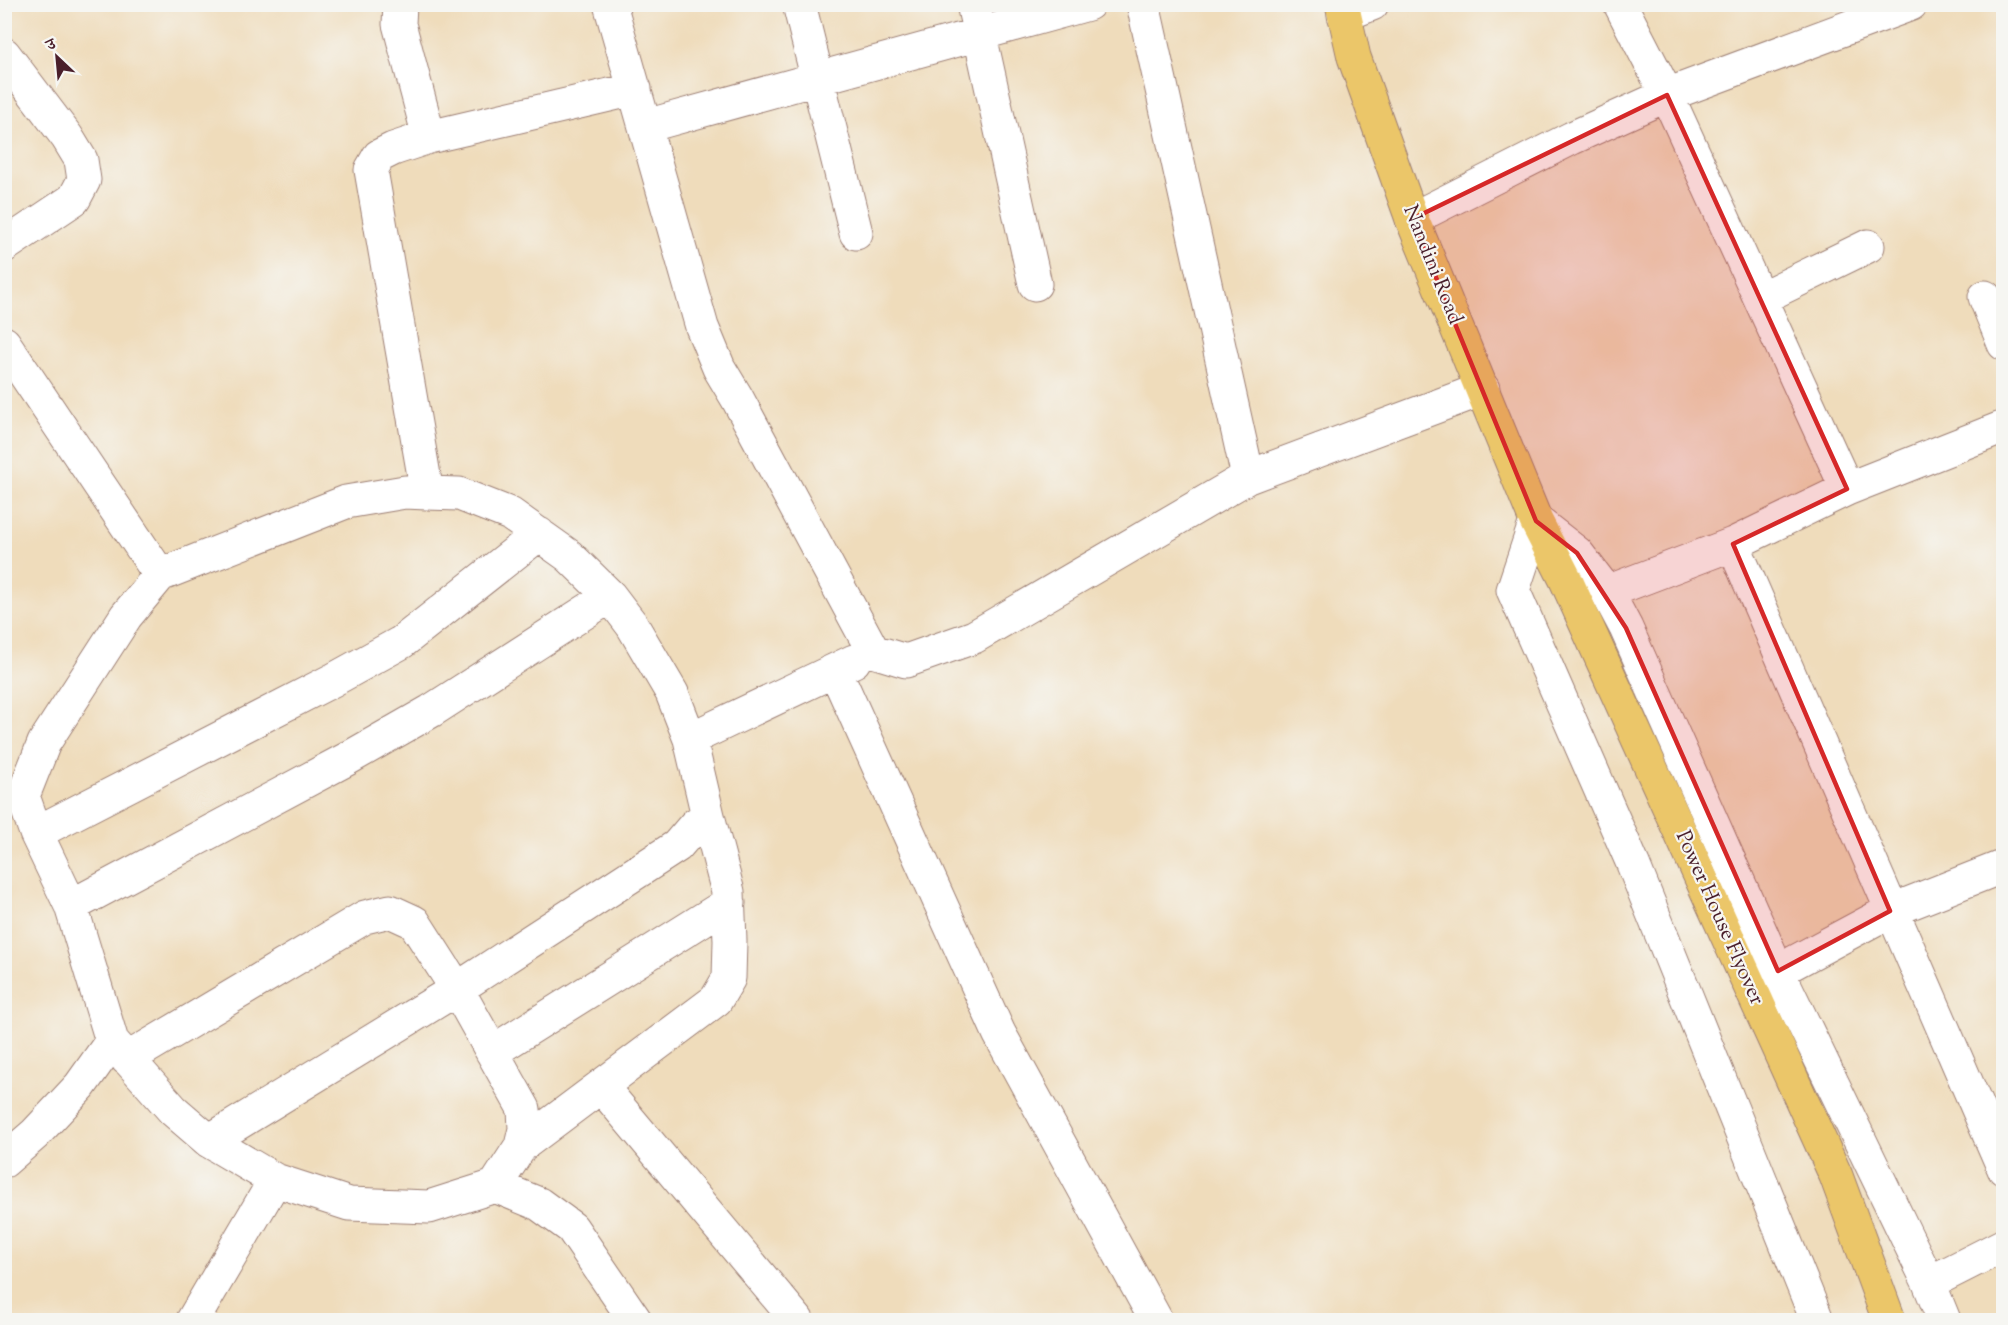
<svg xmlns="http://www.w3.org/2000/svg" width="2008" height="1325" font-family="'Sorts Mill Goudy','Noto Serif Devanagari',serif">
<rect width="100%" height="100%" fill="#f6f6f2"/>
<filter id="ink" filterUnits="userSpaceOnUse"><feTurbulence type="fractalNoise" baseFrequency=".0167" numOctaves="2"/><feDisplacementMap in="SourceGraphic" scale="12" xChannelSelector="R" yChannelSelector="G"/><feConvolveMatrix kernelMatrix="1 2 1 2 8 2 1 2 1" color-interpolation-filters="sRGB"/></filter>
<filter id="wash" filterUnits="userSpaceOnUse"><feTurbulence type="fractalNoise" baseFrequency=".008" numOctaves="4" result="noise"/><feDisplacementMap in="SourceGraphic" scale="24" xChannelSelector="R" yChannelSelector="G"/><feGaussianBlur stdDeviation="1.35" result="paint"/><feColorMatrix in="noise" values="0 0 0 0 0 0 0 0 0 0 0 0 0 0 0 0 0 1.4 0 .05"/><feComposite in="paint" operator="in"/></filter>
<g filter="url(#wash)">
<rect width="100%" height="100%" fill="#efdcbb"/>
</g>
<g filter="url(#ink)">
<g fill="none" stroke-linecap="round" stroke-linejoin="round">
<defs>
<path id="street" d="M 400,4 L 399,24 L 429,137 L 393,149 L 379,156 L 371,170 L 427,493
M 610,4 L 702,327 L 719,368 L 737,398 L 873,651 L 906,661 L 974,637 L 1248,477 L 1483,389
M 799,4 L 856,233
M 973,4 L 1035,284
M 1143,4 L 1248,477
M 1620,4 L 1667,95 L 1847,489
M 1344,15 L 1372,4
M 4,54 L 67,137 L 81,160 L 84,180 L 74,199 L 4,246
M 646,126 L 1088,4
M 429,137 L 635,89
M 1412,219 L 1572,138 L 1667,95 L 1911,4
M 1985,297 L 2004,344
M 1761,298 L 1868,246
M 4,343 L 160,575
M 1733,544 L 2004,1169
M 1607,592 L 1733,544 L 1847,489 L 2004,427
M 835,670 L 999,1033 L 1156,1320
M 690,739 L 854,661
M 36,833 L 333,680 L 402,642 L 539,534
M 71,906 L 347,759 L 431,711 L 610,596
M 1778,971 L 1890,911 L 2004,866
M 492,1052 L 729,903
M 127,1059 L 365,917 L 390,911 L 414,922 L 457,989 L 524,1109 L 525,1129 L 521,1146 L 495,1186 L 429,1207 L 349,1204 L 275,1180 L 209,1141 L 173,1110 L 112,1041 L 71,906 L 36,833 L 23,796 L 44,743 L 126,616 L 160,575 L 346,502 L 405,492 L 427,493 L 459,494 L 510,514 L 569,556 L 610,596 L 632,625 L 672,693 L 690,739 L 708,816 L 695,825 L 677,846 L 457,989 L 209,1141
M 601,1086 L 797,1320
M 521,1146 L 716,1000 L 729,978 L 730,941 L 728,892 L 708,816
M 4,1161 L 35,1134 L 80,1086 L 112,1041
M 495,1186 L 539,1204 L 572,1228 L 635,1320
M 1929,1283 L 2004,1245
M 193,1320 L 275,1180
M 1817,1320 L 1633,864 L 1513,590 L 1536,521 L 1577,553 L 1607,592 L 1626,628 L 1778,971 L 1929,1283 L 1944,1320"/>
<path id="primary" d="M 1342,4 L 1354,57 L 1412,219 L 1536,521 L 1565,578 L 1836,1176 L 1889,1320"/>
</defs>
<use href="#street" stroke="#9c7e73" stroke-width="35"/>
<use href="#primary" stroke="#9c7e73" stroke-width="35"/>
<use href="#street" stroke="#fff" stroke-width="33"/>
<use href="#primary" stroke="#ebc669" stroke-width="33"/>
</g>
</g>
<path fill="#d62828" fill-opacity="0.2" stroke="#d62828" stroke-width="4.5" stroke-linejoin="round" d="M 1667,95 L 1847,489 L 1733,544 L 1890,911 L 1778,971 L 1626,628 L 1577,553 L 1536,521 L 1412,219 Z"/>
<g text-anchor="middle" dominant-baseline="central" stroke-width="4.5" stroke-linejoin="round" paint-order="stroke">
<g font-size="21" fill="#4a1f2b" stroke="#f6f6f2">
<text transform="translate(1432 265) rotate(68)">Nandini Road</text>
<text transform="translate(1719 918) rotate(66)">Power House Flyover</text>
</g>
</g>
<rect width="2008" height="1325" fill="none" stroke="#f6f6f2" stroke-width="24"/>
<g transform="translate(57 57) rotate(334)" stroke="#f6f6f2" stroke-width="4.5" paint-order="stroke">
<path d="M0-4.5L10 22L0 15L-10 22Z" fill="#4a1f2b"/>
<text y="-9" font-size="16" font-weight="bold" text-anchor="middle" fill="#4a1f2b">उ</text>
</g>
</svg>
